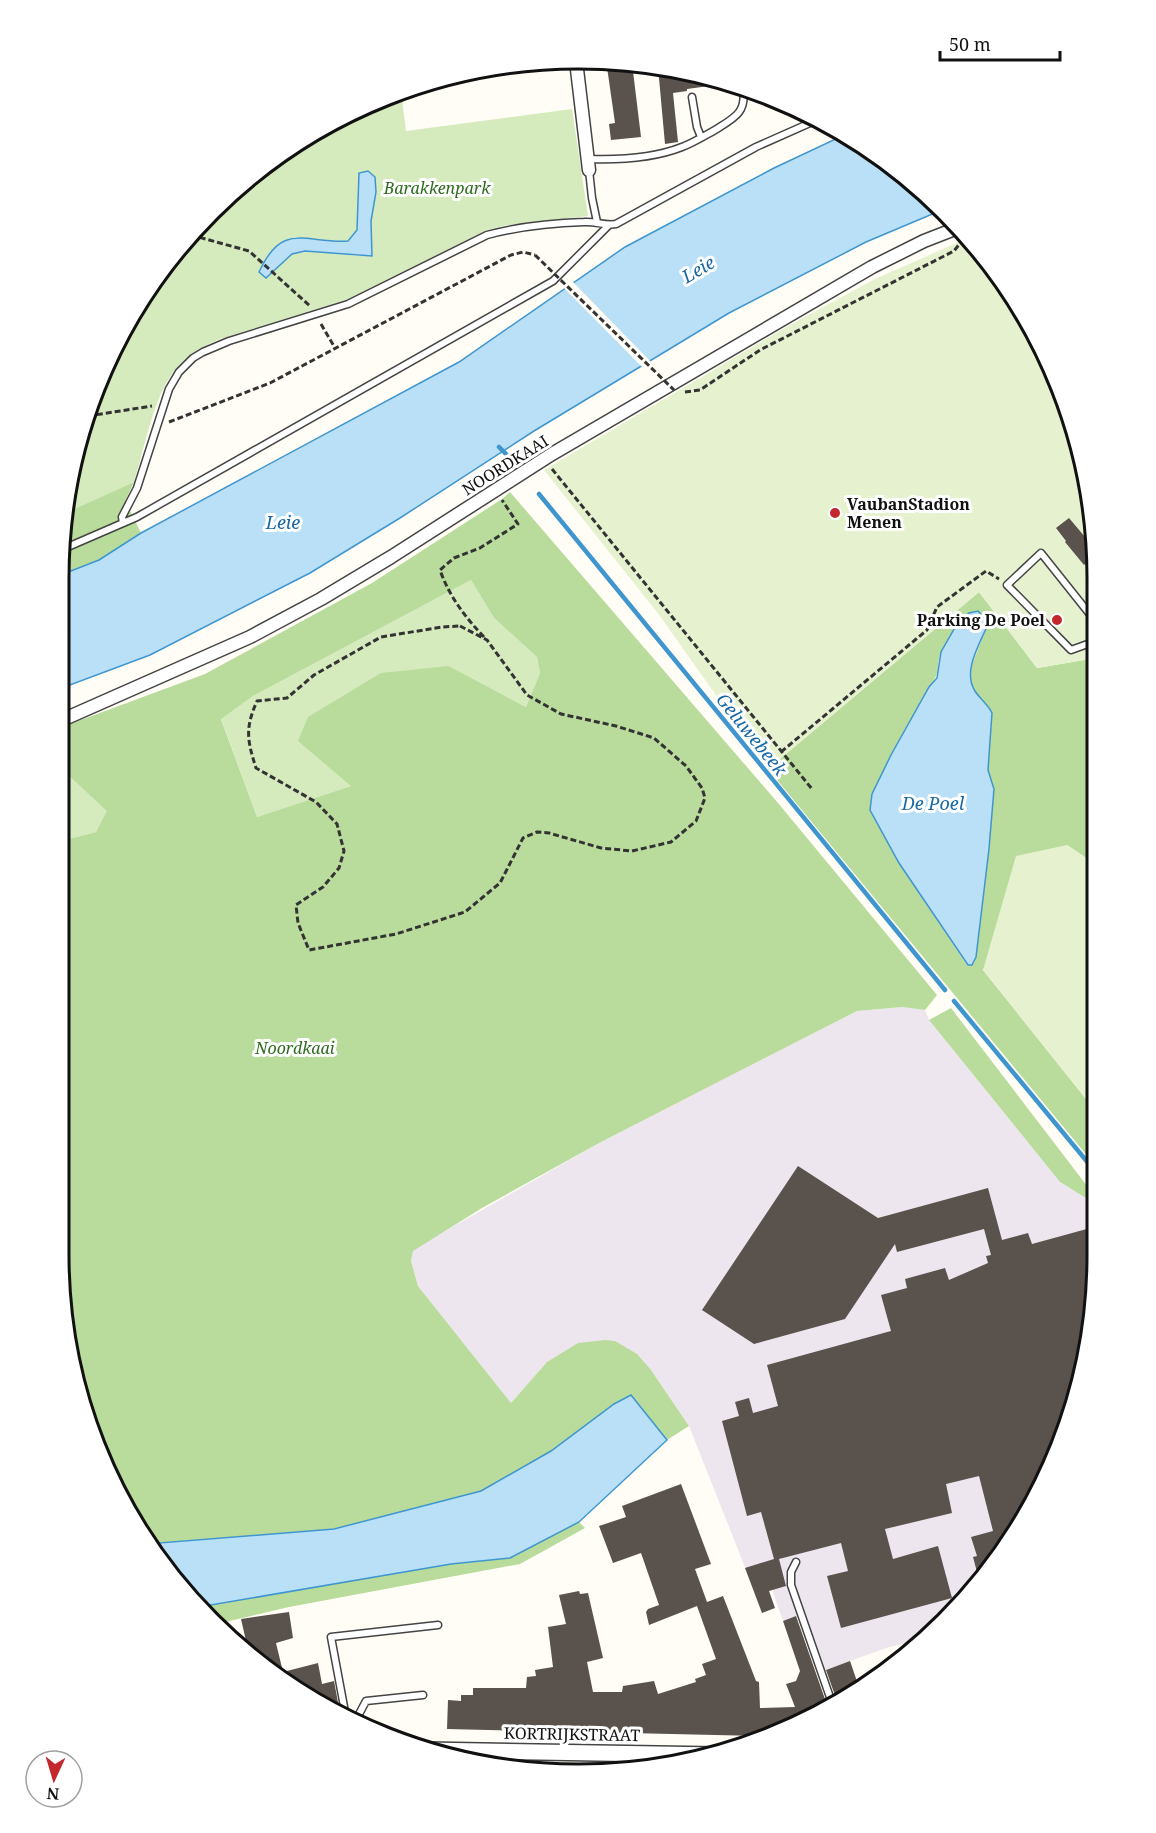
<svg xmlns="http://www.w3.org/2000/svg" width="1156" height="1833" font-family="'Noto Serif',serif">
<rect width="100%" height="100%" fill="#fffdf5"/>
<path fill="#eee6ef" d="M 902,1007 L 925,1010 L 929,1020 L 1060,1182 L 1094,1203 L 1093,1322 L 1058,1453 L 990,1572 L 917,1640 L 886,1648 L 817,1673 L 797,1616 L 783,1621 L 772,1590 L 756,1595 L 689,1426 L 651,1370 L 547,1362 L 511,1403 L 418,1286 L 411,1261 L 413,1251 L 419,1246 L 601,1142 L 857,1011 Z"/>
<path fill="#d5ebbd" fill-rule="evenodd" d="M 401,91 L 406,131 L 572,109 L 588,216 L 508,225 L 487,230 L 348,299 L 220,339 C 203,346 187,355 175,370 C 154,395 144,450 134,482 L 63,514 L 98,379 L 166,261 L 236,187 L 319,128 ZM 359,174 L 376,192 L 371,221 L 372,256 C 345,257 318,248 292,254 L 294,237 L 334,242 L 348,241 L 357,230 Z
M 471,580 L 494,618 L 537,657 L 540,673 L 526,707 L 449,666 L 351,786 L 257,817 L 221,718 L 253,696 Z
M 68,775 L 108,811 L 96,832 L 61,841 L 61,776 Z"/>
<path fill="#b9dc9c" fill-rule="evenodd" d="M 134,482 L 125,501 L 141,533 L 99,560 L 63,574 L 63,514 Z
M 510,492 L 778,803 L 937,995 L 925,1010 L 902,1007 L 857,1011 L 601,1142 L 482,1208 L 413,1251 L 411,1261 L 418,1286 L 511,1403 L 547,1362 L 578,1343 L 605,1340 L 615,1341 L 637,1354 L 651,1370 L 689,1426 L 667,1440 L 631,1395 L 614,1404 L 551,1451 L 481,1491 L 334,1529 L 146,1544 L 86,1422 L 59,1255 L 61,841 L 96,832 L 107,811 L 68,775 L 61,776 L 62,727 L 205,674 L 372,583 L 502,499 ZM 471,580 L 494,618 L 537,657 L 540,673 L 526,707 L 449,666 L 381,673 L 308,717 L 298,741 L 351,786 L 257,817 L 221,719 L 253,696 Z
M 979,592 L 1037,668 L 1096,658 L 1095,864 L 1067,845 L 983,970 L 1094,1109 L 1094,1164 L 768,769 ZM 988,624 L 969,672 L 971,683 L 976,693 L 989,707 L 992,717 L 988,770 L 994,789 L 989,849 L 976,957 L 974,963 L 967,965 L 899,863 L 870,810 L 872,794 L 891,755 L 929,687 C 942,672 935,668 941,652 C 947,636 973,631 988,624 Z
M 951,1008 L 1094,1195 L 1094,1203 L 1060,1182 L 929,1020 Z
M 579,1522 L 585,1528 L 520,1564 L 289,1607 L 221,1623 L 205,1606 L 451,1564 L 510,1558 Z"/>
<path fill="#e6f2cf" d="M 970,237 L 1044,348 L 1080,443 L 1096,544 L 1096,658 L 1037,668 L 979,592 L 768,769 L 660,616 L 544,470 L 788,326 L 875,279 Z
M 1067,845 L 1095,864 L 1094,1109 L 983,970 L 1016,856 Z"/>
<path fill="#b9e0f7" stroke="#3f96cf" stroke-width="1.5" d="M 844,135 L 895,166 L 942,210 L 866,242 L 729,313 L 534,431 L 400,518 L 310,573 L 150,655 L 62,688 L 63,574 L 99,560 L 141,533 L 459,362 L 625,247 L 774,168 Z
M 368,171 L 375,177 L 376,192 L 371,221 L 372,256 L 305,251 L 292,254 L 266,278 L 259,272 C 283,220 306,244 348,241 L 357,230 L 359,173 Z
M 978,611 L 985,619 L 988,624 C 980,644 962,671 975,691 C 980,699 988,704 992,713 L 988,770 L 994,789 L 989,849 L 976,957 L 972,965 L 968,965 L 899,863 L 870,810 L 872,794 L 891,755 L 929,687 L 937,678 L 941,652 L 957,624 L 969,613 Z
M 631,1395 L 667,1440 L 579,1522 L 510,1558 L 451,1564 L 205,1606 L 146,1544 L 334,1529 L 481,1491 L 551,1451 L 614,1404 Z"/>
<path fill="#fffdf5" d="M 572,281 L 652,363 L 643,368 L 563,287 Z"/>
<g fill="none" stroke-linecap="round" stroke-linejoin="round">
<path stroke="#3f96cf" stroke-width="4.5" d="M 499,447 L 514,462
M 539,494 L 945,990
M 954,1001 L 1094,1170"/>
</g>
<path fill="#5a524d" d="M 606,60 L 632,63 L 641,137 L 611,140 L 609,124 L 615,123 Z
M 658,67 L 713,76 L 731,83 L 687,89 L 687,91 L 673,93 L 678,142 L 665,144 Z
M 1069,518 L 1096,550 L 1096,563 L 1089,569 L 1085,564 L 1084,565 L 1065,542 L 1066,541 L 1056,528 Z
M 798,1166 L 878,1218 L 988,1188 L 1002,1240 L 1028,1233 L 1032,1244 L 1094,1227 L 1093,1322 L 1058,1453 L 992,1568 L 977,1572 L 973,1557 L 977,1556 L 971,1537 L 993,1531 L 979,1476 L 946,1484 L 952,1513 L 885,1529 L 893,1559 L 938,1546 L 952,1598 L 841,1628 L 827,1576 L 848,1571 L 841,1543 L 779,1559 L 786,1586 L 769,1591 L 775,1608 L 762,1613 L 745,1568 L 774,1559 L 761,1512 L 747,1516 L 722,1421 L 739,1416 L 735,1402 L 749,1398 L 753,1413 L 778,1406 L 767,1365 L 891,1331 L 881,1295 L 907,1288 L 905,1279 L 945,1268 L 949,1280 L 988,1263 L 986,1256 L 991,1255 L 984,1229 L 897,1252 L 895,1244 L 845,1319 L 754,1344 L 702,1310 Z
M 681,1484 L 711,1564 L 695,1569 L 707,1602 L 723,1596 L 756,1681 L 759,1682 L 760,1708 L 795,1707 L 786,1684 L 796,1681 L 800,1671 L 783,1621 L 796,1616 L 827,1705 L 759,1736 L 447,1729 L 448,1700 L 461,1701 L 461,1695 L 473,1695 L 473,1688 L 526,1688 L 527,1677 L 536,1676 L 535,1670 L 553,1667 L 548,1627 L 566,1624 L 559,1595 L 579,1591 L 580,1594 L 588,1593 L 603,1658 L 587,1662 L 593,1692 L 622,1692 L 623,1686 L 654,1681 L 658,1694 L 696,1682 L 695,1679 L 706,1675 L 702,1664 L 716,1659 L 697,1606 L 649,1625 L 646,1612 L 648,1609 L 659,1605 L 641,1553 L 613,1563 L 599,1526 L 626,1517 L 622,1506 Z
M 289,1612 L 293,1638 L 276,1643 L 283,1672 L 318,1663 L 322,1684 L 334,1681 L 339,1708 L 262,1667 L 249,1654 L 241,1619 Z
M 850,1661 L 860,1690 L 837,1701 L 826,1670 Z"/>
<g fill="none" stroke-linecap="round" stroke-linejoin="round">
<defs>
<path id="service" d="M 692,97 L 697,127 L 701,137
M 589,159 C 619,160 654,158 682,147 C 693,143 704,136 715,130 C 734,118 747,113 743,88
M 589,170 L 592,198 L 597,222
M 123,523 L 122,517 L 137,488 L 169,389 L 179,372 L 193,358 L 203,352 L 229,341 L 348,304 L 487,235 C 517,227 552,223 584,222 C 595,221 605,226 616,224 L 756,147 L 819,119
M 63,549 L 137,517 L 553,281 L 609,225
M 1096,641 L 1071,650 L 1007,585 L 1041,553 L 1096,622
M 796,1562 L 791,1572 L 791,1585 L 832,1703
M 345,1712 L 331,1637 L 438,1625
M 357,1718 L 366,1701 L 423,1695"/>
<path id="minor" d="M 576,61 L 589,170
M 62,720 L 250,637 L 321,599 L 391,557 L 552,454 L 872,267 L 924,241 L 960,227"/>
<path id="tertiary" d="M 427,1750 L 717,1755"/>
</defs>
<use href="#service" stroke="#444" stroke-width="9"/>
<use href="#minor" stroke="#444" stroke-width="15"/>
<use href="#tertiary" stroke="#444" stroke-width="18"/>
<path stroke="#333" stroke-width="3" stroke-dasharray="6 3" stroke-linecap="butt" d="M 191,235 L 249,251 L 310,306
M 321,324 L 335,348
M 685,392 L 700,390 L 760,350 L 954,251 L 961,242
M 88,416 L 152,406
M 169,422 L 270,383 L 511,255 L 523,252 L 535,255
M 552,469 L 812,789
M 460,626 L 487,640 L 527,695 L 561,714 L 616,726 L 654,738 L 686,766 L 702,788 L 705,798 L 696,821 L 671,842 L 632,851 L 601,848 L 549,833 L 537,832 L 523,838 L 500,883 L 465,912 L 396,934 L 309,950 L 298,923 L 296,905 L 323,887 L 339,868 L 344,851 L 337,824 L 316,802 L 256,768 C 247,740 245,728 257,701 L 287,698 L 314,675 L 381,637 L 442,627 Z
M 484,637 C 465,617 449,596 440,570 L 454,558 L 480,548 L 518,524 L 502,500
M 781,752 L 927,630 L 937,607 L 986,571 L 999,579"/>
<use href="#service" stroke="#fff" stroke-width="6"/>
<use href="#minor" stroke="#fff" stroke-width="12"/>
<use href="#tertiary" stroke="#fff" stroke-width="15"/>
<path stroke="#333" stroke-width="3" stroke-dasharray="6 3" stroke-linecap="butt" d="M 535,255 L 674,390"/>
</g>
<g fill="#c4262e" stroke="#fff" stroke-width="2">
<circle cx="835" cy="513" r="6"/>
<circle cx="1057" cy="620" r="6"/>
</g>
<g text-anchor="middle" dominant-baseline="central" stroke-width="6" stroke-linejoin="round" paint-order="stroke">
<g font-size="16" font-style="italic" fill="#2f6b1f" stroke="#fff">
<text x="437" y="188">Barakkenpark</text>
<text x="295" y="1048">Noordkaai</text>
</g>
<g font-size="16" fill="#111" stroke="#fff">
<text transform="translate(505 465) rotate(-32)">NOORDKAAI</text>
<text transform="translate(572 1734) rotate(1)">KORTRIJKSTRAAT</text>
</g>
<g font-size="16" font-weight="bold" fill="#111" stroke="#fff" text-anchor="start">
<text x="847" y="504">VaubanStadion<tspan x="847" dy="18">Menen</tspan></text>
<text x="1045" y="620" text-anchor="end">Parking De Poel</text>
</g>
<g font-size="18" font-style="italic" fill="#1768a6" stroke="#fff">
<text transform="translate(698 269) rotate(-31)">Leie</text>
<text x="283" y="522">Leie</text>
<text transform="translate(752 734) rotate(51)">Geluwebeek</text>
<text x="933" y="803">De Poel</text>
</g>
</g>
<path d="M0 0H1156V1833H0ZM578 69H578A509 509 0 0 1 1087 578V1255A509 509 0 0 1 578 1764H578A509 509 0 0 1 69 1255V578A509 509 0 0 1 578 69Z" fill="#fff" fill-rule="evenodd"/>
<path fill="none" stroke="#111" stroke-width="3" d="M578 69H578A509 509 0 0 1 1087 578V1255A509 509 0 0 1 578 1764H578A509 509 0 0 1 69 1255V578A509 509 0 0 1 578 69Z"/>
<g transform="translate(54 1779) rotate(184)"><circle r="28" fill="#ffffff" stroke="#a0a0a0" stroke-width="1.5"/>
<path d="M0-4.5L10 22L0 15L-10 22Z" fill="#c4262e"/>
<text y="-9" font-size="16" font-weight="bold" text-anchor="middle" fill="#111111">N</text>
</g>
<path d="M940 51v9h120v-9" fill="none" stroke="#111111" stroke-width="3"/>
<text x="949" y="51" font-size="18" fill="#111111" stroke="#ffffff" stroke-width="4.5" paint-order="stroke">50 m</text>
</svg>
